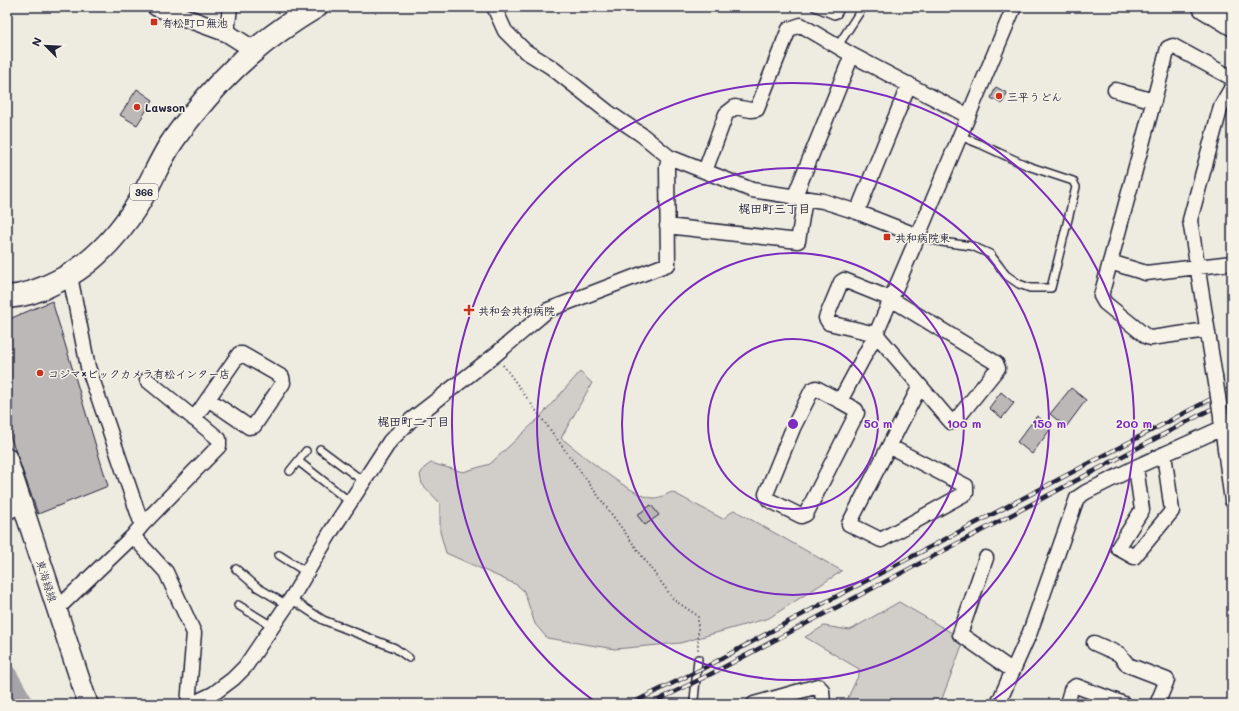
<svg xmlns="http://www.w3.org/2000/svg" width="1239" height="711" font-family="Mali,'Klee One',sans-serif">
<rect width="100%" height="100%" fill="#eeebe1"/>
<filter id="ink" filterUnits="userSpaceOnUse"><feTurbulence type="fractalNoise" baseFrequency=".025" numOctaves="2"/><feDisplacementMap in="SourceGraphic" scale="8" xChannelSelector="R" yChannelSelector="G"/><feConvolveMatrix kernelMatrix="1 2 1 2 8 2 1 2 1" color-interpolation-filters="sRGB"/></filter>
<g filter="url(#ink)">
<path fill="#d1cdc9" stroke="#7a7882" d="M 580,372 L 592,383 L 561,438 C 580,452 632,498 654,498 C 660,498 667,494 672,492 L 723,519 L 734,510 L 842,571 L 769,618 L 680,643 L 615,649 L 547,638 L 535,624 L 524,591 L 517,585 L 446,553 L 440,532 L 440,503 L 422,484 L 420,475 L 424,468 L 431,463 L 463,472 L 490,464 L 538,419 Z
M 899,602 L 964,640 L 940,704 L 845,704 L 859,674 L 859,669 L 805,637 L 824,626 L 850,630 Z"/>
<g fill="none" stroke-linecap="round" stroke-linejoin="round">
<path stroke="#a6a3a6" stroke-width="20" d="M 7,675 L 24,704"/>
</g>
<path fill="#bbb8b7" stroke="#22223b" d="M 996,87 L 1007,93 L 1002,104 L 991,98 Z
M 137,89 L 153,100 L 137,125 L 120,115 Z
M 52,301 L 108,486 L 38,514 L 7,427 L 7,320 Z
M 1071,388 L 1086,400 L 1066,427 L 1050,414 Z
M 1001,392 L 1014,403 L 1002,418 L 989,408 Z
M 1037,416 L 1052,427 L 1032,454 L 1017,442 Z
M 651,505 L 659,515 L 645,525 L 637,515 Z"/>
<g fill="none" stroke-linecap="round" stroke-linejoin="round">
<defs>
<path id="service" d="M 815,7 L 834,15 L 837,14 L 841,7
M 837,47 L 863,7
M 918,236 L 941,242 L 972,246 L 990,254 L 1006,275 L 1019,284 L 1030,288 L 1051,288 L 1076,187 L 1073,181 L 1028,166 L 980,144 L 960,136
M 320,449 L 363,481
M 298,461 L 350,502
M 290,471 L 306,451
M 279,555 L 306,572
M 236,569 L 257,587 L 287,605
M 291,599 L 323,620 L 395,648 L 409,658
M 238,605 L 272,626
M 696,704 L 694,700 L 698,659"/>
<path id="minor" d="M 494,7 L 505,31 L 525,51 L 551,67 L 608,112 L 642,135 L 669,157 L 752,190 L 823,201 L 857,212 L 918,236
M 227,33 L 230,7
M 1115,90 L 1154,101
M 705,171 L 726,114 L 735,107 L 751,110 L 757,109 L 789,29 L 801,25 L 852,55 L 968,116
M 794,198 L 852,55
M 857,212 L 909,84
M 667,226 L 798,241 L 805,199
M 1110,262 L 1146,273 L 1232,263
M 844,280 L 891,299 L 996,363 L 998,368 L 956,420 L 951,422 L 876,334 L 829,323 L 826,318 L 841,282 Z
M 1207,330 L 1151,338 L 1147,337 L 1105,303 L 1101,296 L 1168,48 L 1173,46 L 1232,78
M 1215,377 L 1190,220 L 1221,106 L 1232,87
M 840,401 L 816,388 L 812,390 L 793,428 L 766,494 L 769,500 L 801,516 L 806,514 L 857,413 L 856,410 L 840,401 L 876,334 L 918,236 L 1014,7
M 194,419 L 239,354 L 242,354 L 282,377 L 283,383 L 254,426 L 249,427 L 208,399
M 1221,419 L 1232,501
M 889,446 L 966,486 L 966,493 L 881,540 L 849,524 L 920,386
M 1136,467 L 1142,510 L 1118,548 L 1134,557 L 1172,511 L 1164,454
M 7,513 L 22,503
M 142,525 L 219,446 L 219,439 L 147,380
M 133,536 L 166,572 L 194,633 L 188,704
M 986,558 L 960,634 L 1013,671
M 56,610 L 133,536 L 142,525 L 88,367 L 70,276
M 1094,643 L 1119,654 L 1128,665 L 1167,680 L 1157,704
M 192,704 L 213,694 L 233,679 L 245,667 L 291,599 L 332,530 L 390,441 L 411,420 L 495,355 L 548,310 L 668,264 L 667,166 L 669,157
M 754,704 L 818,686 L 822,690 L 823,704
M 998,704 L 1030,632 L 1077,498 L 1086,492 L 1136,467 L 1222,428
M 1067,704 L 1071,690 L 1076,686 L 1124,704"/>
<path id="tertiary" d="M 156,7 L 227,33 L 254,50"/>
<path id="secondary" d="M 7,458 L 88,704"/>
<path id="trunk" d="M 1204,7 L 1232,24
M 7,297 C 24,296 41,290 56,282 C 91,266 117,237 138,204 C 150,185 158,164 170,145 C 177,134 185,124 193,114 C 229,69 267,36 316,7"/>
</defs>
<use href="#service" stroke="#22223b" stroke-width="10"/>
<use href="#minor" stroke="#22223b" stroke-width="17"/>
<use href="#tertiary" stroke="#22223b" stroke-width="20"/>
<use href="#secondary" stroke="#22223b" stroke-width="22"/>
<use href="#trunk" stroke="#22223b" stroke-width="25"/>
<path stroke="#22223b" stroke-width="2" stroke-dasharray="1 3" stroke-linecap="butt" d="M 503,365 L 674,600 L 698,616 L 698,650"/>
<use href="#service" stroke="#f7f3e8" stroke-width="7"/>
<use href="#minor" stroke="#f7f3e8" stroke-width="14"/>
<use href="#tertiary" stroke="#f7f3e8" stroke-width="17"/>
<use href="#secondary" stroke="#f7f3e8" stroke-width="19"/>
<use href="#trunk" stroke="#f7f3e8" stroke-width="22"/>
<defs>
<path id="rail" d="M 630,704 L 708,666 L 786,623 L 1232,388
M 650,704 L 709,675 L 1232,398"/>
</defs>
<use href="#rail" stroke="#22223b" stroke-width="4.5"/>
<use href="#rail" stroke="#f7f3e8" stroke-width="3" stroke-dasharray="9" stroke-linecap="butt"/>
<defs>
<path id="minor-bridge" d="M 1215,377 L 1221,416"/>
</defs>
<use href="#minor-bridge" stroke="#22223b" stroke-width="17" stroke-linecap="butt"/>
<use href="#minor-bridge" stroke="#f7f3e8" stroke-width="14"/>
</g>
</g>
<g fill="none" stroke="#7b2cbf" stroke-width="2">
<circle cx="793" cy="424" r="85"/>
<circle cx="793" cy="424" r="171"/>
<circle cx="793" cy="424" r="256"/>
<path d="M597 703A341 341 0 1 1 989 703"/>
</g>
<g fill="#c8321e" stroke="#f7f3e8" stroke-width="1.5">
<rect x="150" y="18" width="8" height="8" rx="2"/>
<circle cx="999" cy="96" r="4"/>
<circle cx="137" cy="107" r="4"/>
<rect x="883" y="233" width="8" height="8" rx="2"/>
<path d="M467 304h4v4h4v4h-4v4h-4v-4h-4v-4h4z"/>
<circle cx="40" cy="373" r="4"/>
</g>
<g text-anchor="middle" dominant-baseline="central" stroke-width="3" stroke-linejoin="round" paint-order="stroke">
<rect fill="#f7f3e8" stroke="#62616f" stroke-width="1" x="130" y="184" width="28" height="16" rx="3"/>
<g font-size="10" font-weight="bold" fill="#22223b">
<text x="144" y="192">366</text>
</g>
<g font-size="11" font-weight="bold" fill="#22223b" stroke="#f7f3e8" text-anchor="start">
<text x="162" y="22">有松町口無池</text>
<text x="1007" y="96">三平うどん</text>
<text x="145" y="107">Lawson</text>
<text x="895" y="237">共和病院東</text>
<text x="478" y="310">共和会共和病院</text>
<text x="48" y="373">コジマ×ビックカメラ有松インター店</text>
</g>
<g font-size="11" fill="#22223b" stroke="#f7f3e8">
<text transform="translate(47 581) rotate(72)">東海緑線</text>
</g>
<g font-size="12" font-weight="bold" fill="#22223b" stroke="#f7f3e8">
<text x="774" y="208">梶田町三丁目</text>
<text x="413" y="421">梶田町二丁目</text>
</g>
</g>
<circle cx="793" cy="424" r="6" fill="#7b2cbf" stroke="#f7f3e8" stroke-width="2"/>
<g font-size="12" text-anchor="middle" font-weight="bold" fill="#7b2cbf" stroke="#f7f3e8" stroke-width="3" stroke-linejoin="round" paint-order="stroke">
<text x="878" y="428">50 m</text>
<text x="964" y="428">100 m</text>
<text x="1049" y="428">150 m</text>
<text x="1134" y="428">200 m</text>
</g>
<rect width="1239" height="711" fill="none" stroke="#f7f3e8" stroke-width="24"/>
<rect x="12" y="12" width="1215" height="687" fill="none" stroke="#22223b" stroke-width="1.5" filter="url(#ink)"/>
<g transform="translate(46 46) rotate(294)" stroke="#f7f3e8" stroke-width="3" paint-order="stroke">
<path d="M0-3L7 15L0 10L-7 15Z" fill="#22223b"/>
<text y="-6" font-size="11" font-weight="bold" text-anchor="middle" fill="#22223b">N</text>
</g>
</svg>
